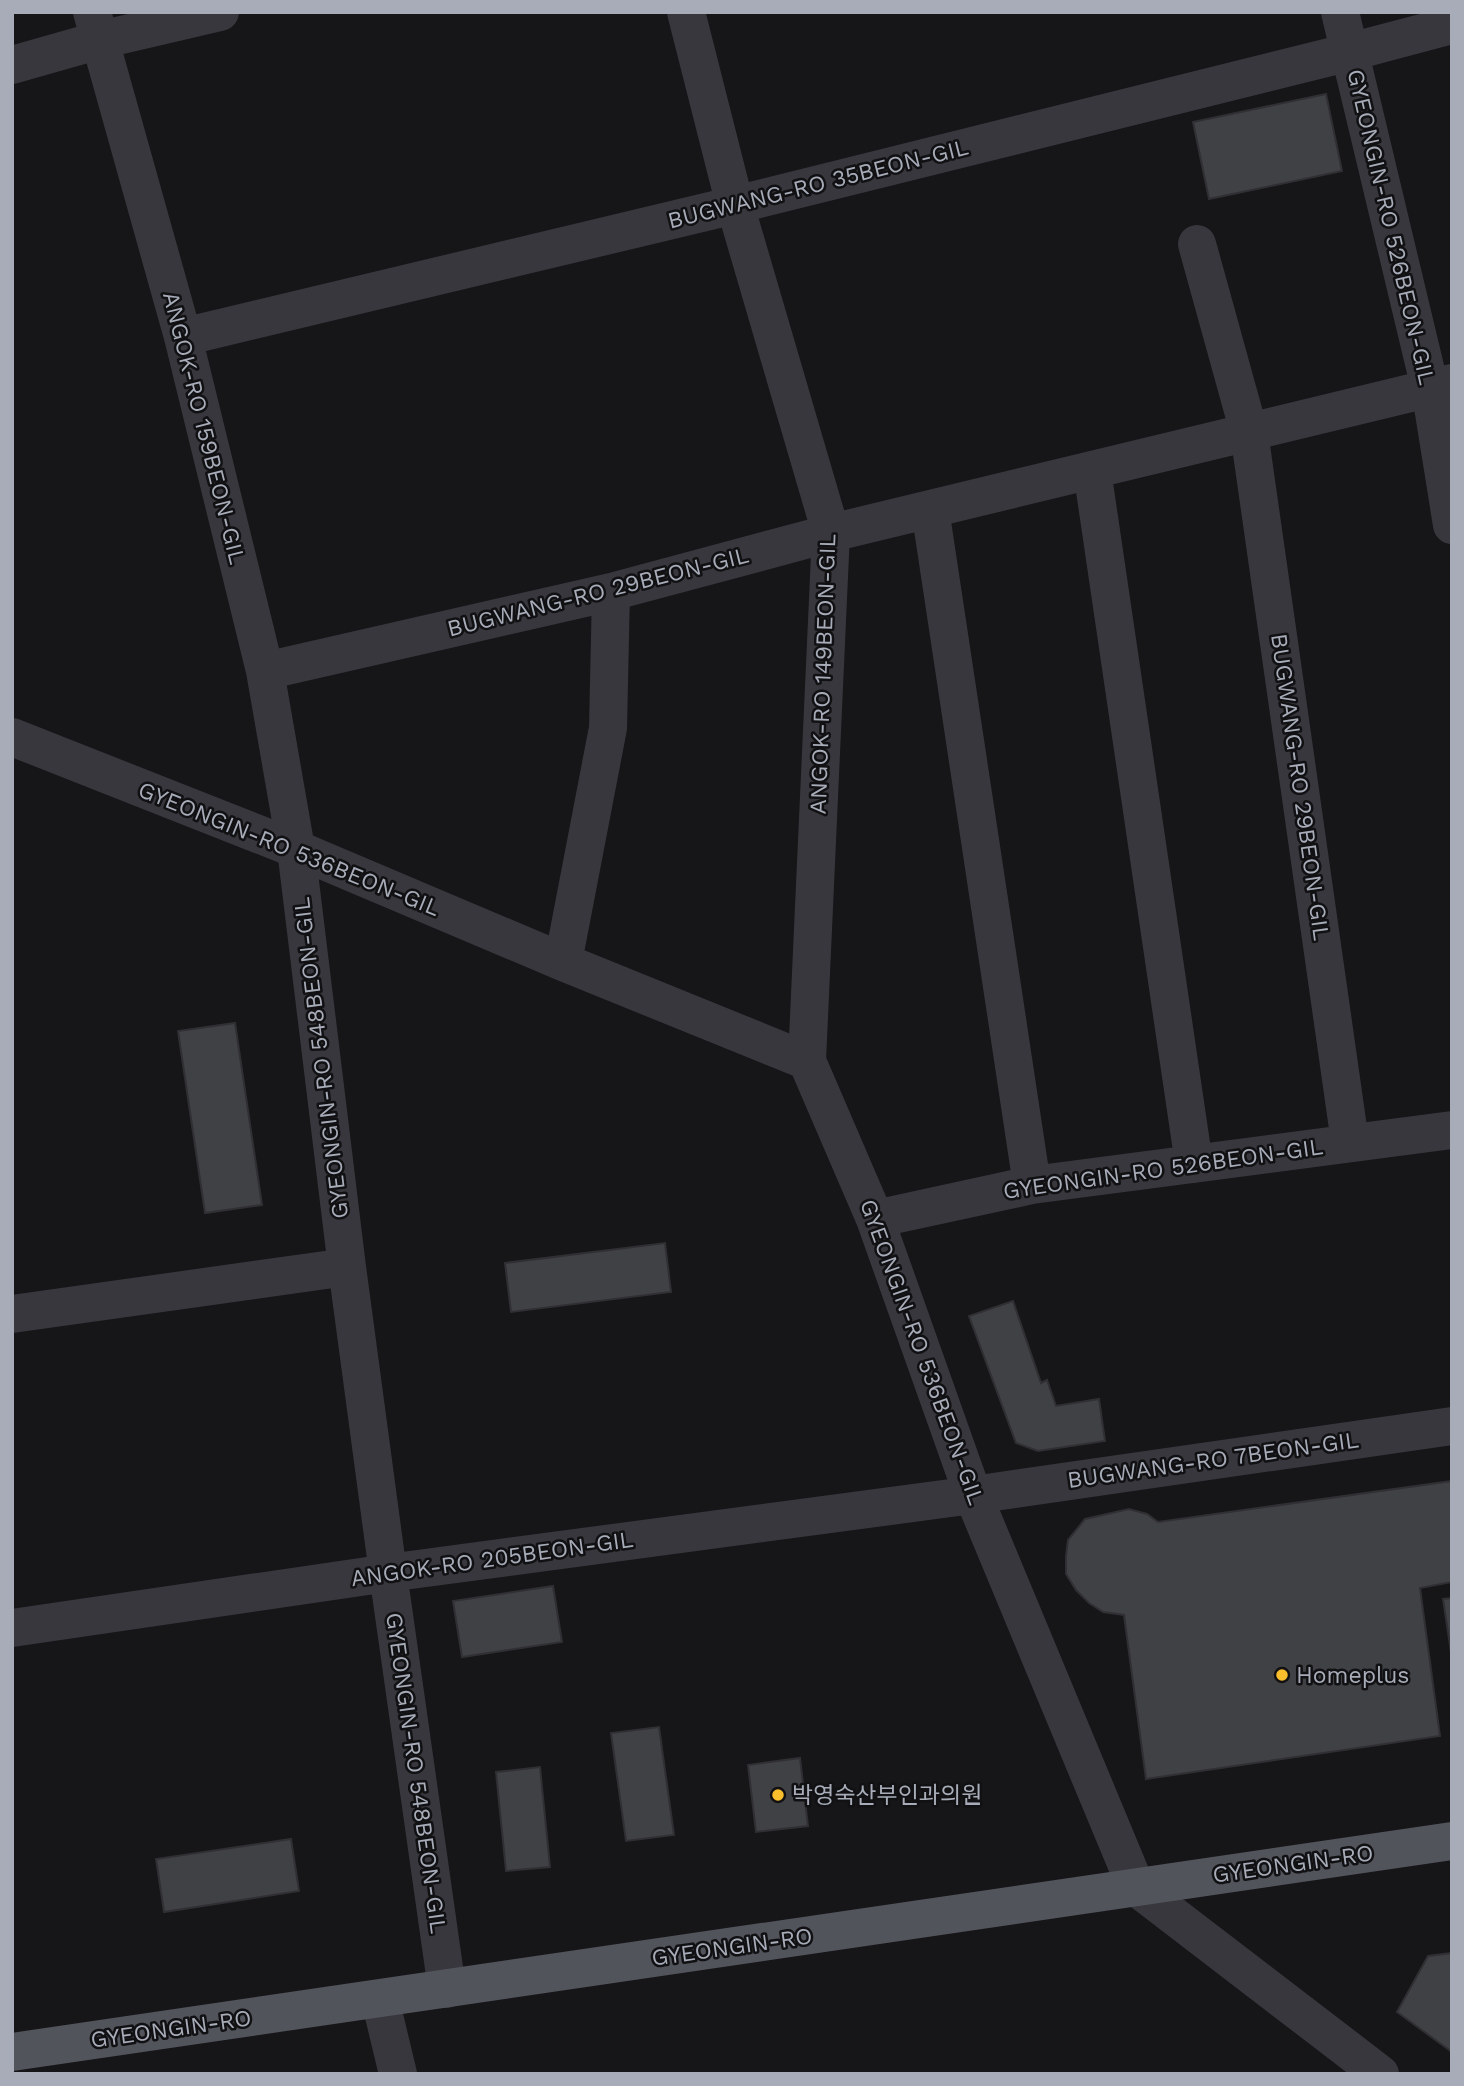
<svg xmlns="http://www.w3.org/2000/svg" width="1464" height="2086" font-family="'Work Sans','Noto Sans KR',sans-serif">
<rect width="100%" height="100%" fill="#161618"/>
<path fill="#404145" stroke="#303034" stroke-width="2" d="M 1326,94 L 1342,171 L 1209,199 L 1193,122 Z
M 235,1023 L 262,1205 L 205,1213 L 178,1031 Z
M 665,1243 L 671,1292 L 511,1312 L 505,1263 Z
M 1013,1301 L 1041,1383 L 1047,1380 L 1056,1406 L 1099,1399 L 1105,1441 L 1038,1451 L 1016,1443 L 969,1316 Z
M 1452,1481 L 1452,1582 L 1420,1588 L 1440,1736 L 1146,1779 L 1124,1615 L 1103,1612 L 1089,1603 L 1076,1590 L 1066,1574 L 1066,1556 L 1068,1540 L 1085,1519 L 1129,1509 L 1147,1514 L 1158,1522 Z
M 553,1586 L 562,1642 L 462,1657 L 453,1601 Z
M 1452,1598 L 1452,1659 L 1443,1599 Z
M 659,1727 L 674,1835 L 626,1841 L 611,1733 Z
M 800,1758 L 808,1826 L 756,1832 L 748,1765 Z
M 540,1767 L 550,1867 L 506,1871 L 496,1772 Z
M 291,1839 L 299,1891 L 164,1912 L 156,1859 Z
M 1452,1953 L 1452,2052 L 1397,2012 L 1428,1956 Z"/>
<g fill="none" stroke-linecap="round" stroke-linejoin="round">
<path stroke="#37373d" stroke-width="38" d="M 92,12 L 183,337 L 265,671 L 296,849 L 347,1267 L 388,1573 L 447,1989
M 686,12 L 735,205 L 831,533 L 807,1061
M 1340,12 L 1430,388 L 1452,525
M 12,65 L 100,40 L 220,12
M 1197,244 L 1249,432 L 1350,1142
M 183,337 L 735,205 L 1350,52 L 1452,25
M 1092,470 L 1194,1164
M 930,509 L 1032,1185
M 265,671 L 611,592 L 831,533 L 1452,383
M 12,737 L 296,849 L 563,962 L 807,1061 L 875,1219 L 973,1495 L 1136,1887 L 1380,2074
M 563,962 L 608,728 L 611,592
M 875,1219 L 1032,1185 L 1452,1130
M 12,1314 L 347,1267
M 12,1628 L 388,1573 L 973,1495 L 1452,1426
M 380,1999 L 398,2074"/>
<path stroke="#52545c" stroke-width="38" d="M 12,2052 L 1452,1841"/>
</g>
<g fill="#f9be2c" stroke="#111113" stroke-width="2.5">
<circle cx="1282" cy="1675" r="7"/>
<circle cx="778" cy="1795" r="7"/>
</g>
<g text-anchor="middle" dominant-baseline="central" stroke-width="5" stroke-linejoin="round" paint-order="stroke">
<g font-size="23" fill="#a7acb8" stroke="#111113">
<text transform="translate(818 184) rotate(-14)">BUGWANG-RO 35BEON-GIL</text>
<text transform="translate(1391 227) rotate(77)">GYEONGIN-RO 526BEON-GIL</text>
<text transform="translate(204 428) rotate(76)">ANGOK-RO 159BEON-GIL</text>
<text transform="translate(598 592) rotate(-14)">BUGWANG-RO 29BEON-GIL</text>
<text transform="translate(823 674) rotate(-88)">ANGOK-RO 149BEON-GIL</text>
<text transform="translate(1300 787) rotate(82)">BUGWANG-RO 29BEON-GIL</text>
<text transform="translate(289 849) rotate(22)">GYEONGIN-RO 536BEON-GIL</text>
<text transform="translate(321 1058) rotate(-97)">GYEONGIN-RO 548BEON-GIL</text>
<text transform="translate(1163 1169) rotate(-8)">GYEONGIN-RO 526BEON-GIL</text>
<text transform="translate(922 1352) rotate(70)">GYEONGIN-RO 536BEON-GIL</text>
<text transform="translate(1213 1460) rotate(-8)">BUGWANG-RO 7BEON-GIL</text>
<text transform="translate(492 1559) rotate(-8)">ANGOK-RO 205BEON-GIL</text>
<text transform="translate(416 1773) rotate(82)">GYEONGIN-RO 548BEON-GIL</text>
<text transform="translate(1293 1864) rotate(-8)">GYEONGIN-RO</text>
<text transform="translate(732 1947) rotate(-8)">GYEONGIN-RO</text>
<text transform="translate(171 2029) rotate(-8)">GYEONGIN-RO</text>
</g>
<g font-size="23" fill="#a7acb8" stroke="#111113" text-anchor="start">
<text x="1296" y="1675">Homeplus</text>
<text x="792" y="1795">박영숙산부인과의원</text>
</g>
</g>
<rect width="1464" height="2086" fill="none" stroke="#a7acb8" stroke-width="28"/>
</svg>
